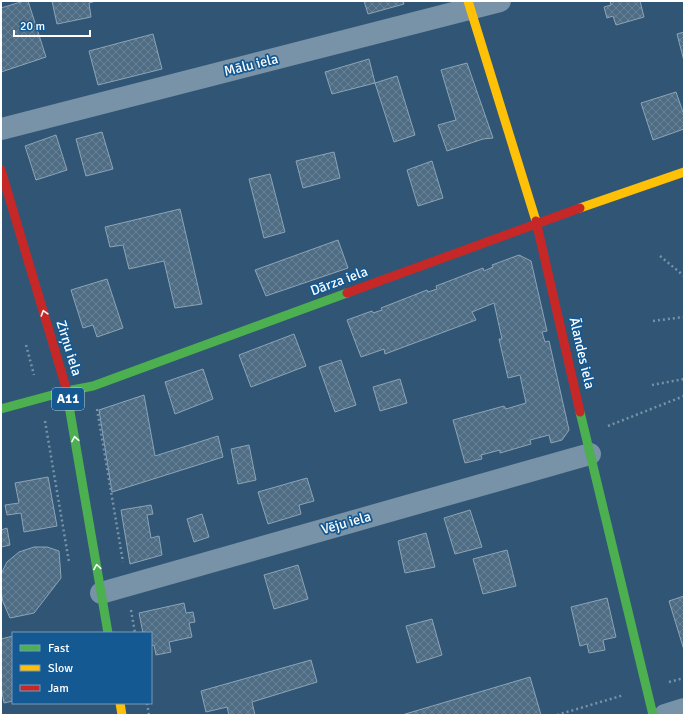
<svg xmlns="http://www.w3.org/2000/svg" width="685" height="716" font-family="Signika,sans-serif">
<defs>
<pattern id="building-cross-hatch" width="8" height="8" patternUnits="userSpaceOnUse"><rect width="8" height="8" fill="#4e6c84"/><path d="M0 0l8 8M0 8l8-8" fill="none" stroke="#698296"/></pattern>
</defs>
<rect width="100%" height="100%" fill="#315675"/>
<path fill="url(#building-cross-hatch)" stroke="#8da4b6" d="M 24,1 L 28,1 L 46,57 L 1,72 L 1,8 Z
M 52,1 L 96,1 L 89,3 L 91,17 L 57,24 Z
M 364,1 L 403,1 L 404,4 L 368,14 Z
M 610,1 L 640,1 L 644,17 L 616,25 L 613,16 L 607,18 L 604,7 L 611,5 Z
M 684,32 L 684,61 L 677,34 Z
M 153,34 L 162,69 L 98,85 L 89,51 Z
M 369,59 L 375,83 L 332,94 L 325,72 Z
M 467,63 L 493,138 L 483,139 L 447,151 L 438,125 L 456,120 L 441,70 Z
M 397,76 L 415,135 L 394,142 L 375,83 Z
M 676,92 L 684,115 L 684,129 L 653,140 L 641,103 Z
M 102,132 L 113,169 L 86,176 L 76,139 Z
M 56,135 L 67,170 L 36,180 L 25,146 Z
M 334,152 L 340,178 L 303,188 L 296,161 Z
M 432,161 L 443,198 L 418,206 L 407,170 Z
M 270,174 L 285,232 L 264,238 L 249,179 Z
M 180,209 L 202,304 L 175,308 L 164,261 L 129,269 L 123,245 L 110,247 L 105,227 Z
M 338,240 L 348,268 L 266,296 L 255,270 Z
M 519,255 L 531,261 L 547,331 L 542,332 L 545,342 L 549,341 L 569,430 L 562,440 L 551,443 L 549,435 L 530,440 L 531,444 L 500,453 L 500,450 L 481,455 L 482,459 L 465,463 L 453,420 L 504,406 L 506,409 L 526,403 L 520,375 L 508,378 L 499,339 L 502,339 L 494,303 L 472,312 L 476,320 L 385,354 L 384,349 L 361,357 L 347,320 L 372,311 L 373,313 L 382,310 L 381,308 L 427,290 L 428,292 L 437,289 L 436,286 L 483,268 L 484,271 L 493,267 L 492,265 Z
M 107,279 L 123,328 L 97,337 L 93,325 L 83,328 L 71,290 Z
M 294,334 L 306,366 L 251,387 L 239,355 Z
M 341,360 L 356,405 L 335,412 L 319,367 Z
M 203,369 L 213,399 L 175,414 L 165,382 Z
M 400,379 L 407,403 L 380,411 L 373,387 Z
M 144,395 L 155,456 L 218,436 L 223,457 L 112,492 L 99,410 Z
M 249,445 L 256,480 L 238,484 L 231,449 Z
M 48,477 L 57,526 L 24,532 L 21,513 L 7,515 L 5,505 L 19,503 L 15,483 Z
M 307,478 L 314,501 L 299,505 L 301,514 L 268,524 L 258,492 Z
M 151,505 L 153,514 L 147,515 L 151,538 L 159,536 L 162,555 L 130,564 L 121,510 Z
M 470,510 L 482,547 L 455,554 L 444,518 Z
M 202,514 L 209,537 L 194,542 L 187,519 Z
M 7,528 L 10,545 L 1,547 L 1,530 Z
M 426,533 L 435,567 L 405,573 L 398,541 Z
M 34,547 L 47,547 L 59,551 L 61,578 L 34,613 L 10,618 L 3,602 L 1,593 L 1,574 L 7,562 L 19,552 Z
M 507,550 L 516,586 L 483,594 L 473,559 Z
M 298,565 L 308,599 L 274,609 L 264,575 Z
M 684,596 L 684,650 L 669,601 Z
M 607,598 L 616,637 L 603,640 L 605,650 L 589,653 L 587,644 L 580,646 L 571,607 Z
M 184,603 L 186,613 L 193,612 L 195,622 L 189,623 L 192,637 L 169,642 L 171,652 L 156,655 L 154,645 L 151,646 L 151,633 L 143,633 L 139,613 Z
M 432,619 L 442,655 L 417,663 L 406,626 Z
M 13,636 L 13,701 L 4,703 L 1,686 L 1,639 Z
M 311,660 L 317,682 L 252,702 L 255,715 L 229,715 L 227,707 L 206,712 L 201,691 Z
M 530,677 L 541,715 L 402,715 Z"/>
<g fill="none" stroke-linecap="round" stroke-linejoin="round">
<path stroke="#7892a8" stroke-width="2.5" stroke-dasharray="2 3" stroke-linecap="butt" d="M 660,256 L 684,276
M 653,321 L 684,317
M 26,345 L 34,375
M 652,385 L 684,379
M 97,409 L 123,562
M 45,421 L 69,562
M 608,426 L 684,396
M 131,610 L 135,633
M 669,682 L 684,678
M 147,703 L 149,715
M 557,715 L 624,695"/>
<path stroke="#7892a8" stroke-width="22" d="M 1,129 L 500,1
M 101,593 L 590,454
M 665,715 L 684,709"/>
<path stroke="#4caf50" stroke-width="9" d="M 68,400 L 108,633
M 1,409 L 67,391 L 93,386 L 347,293
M 580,412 L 653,715"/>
<path stroke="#ffc107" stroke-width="9" d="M 468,1 L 536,221
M 580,208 L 684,172
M 120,703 L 122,715"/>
<path stroke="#c62828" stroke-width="9" d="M 1,170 L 67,391 L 68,400
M 536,221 L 580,412
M 347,293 L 580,208"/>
</g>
<defs><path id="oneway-chevron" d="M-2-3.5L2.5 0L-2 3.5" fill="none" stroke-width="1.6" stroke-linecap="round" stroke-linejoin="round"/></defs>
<g stroke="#f6fbf6">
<use href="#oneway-chevron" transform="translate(44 313) rotate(-107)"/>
<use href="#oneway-chevron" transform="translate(75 439) rotate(-100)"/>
<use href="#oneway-chevron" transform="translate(97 567) rotate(-99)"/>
</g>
<g text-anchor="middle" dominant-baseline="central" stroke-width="3.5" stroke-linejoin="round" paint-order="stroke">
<rect fill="#145992" stroke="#b8cdde" stroke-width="1" x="52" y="388" width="32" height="22" rx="3"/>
<g font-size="13" font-weight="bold" fill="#fff">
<text x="68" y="399">A11</text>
</g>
<g font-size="14" fill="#fff" stroke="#145992">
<text transform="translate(251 65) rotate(-14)">Mālu iela</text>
<text transform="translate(339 281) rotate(-20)">Dārza iela</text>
<text transform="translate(69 348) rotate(73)">Zirņu iela</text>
<text transform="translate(582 353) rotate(77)">Ālandes iela</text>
<text transform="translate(346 523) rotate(-16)">Vēju iela</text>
</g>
</g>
<rect width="685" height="716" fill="none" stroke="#ffffff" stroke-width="4"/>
<rect x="12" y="632" width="140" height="72" fill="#145992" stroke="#729bbe"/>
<rect x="20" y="645" width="20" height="6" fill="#4caf50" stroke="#729bbe"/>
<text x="48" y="652" font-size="12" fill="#ffffff">Fast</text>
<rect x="20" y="665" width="20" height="6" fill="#ffc107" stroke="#729bbe"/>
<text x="48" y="672" font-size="12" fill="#ffffff">Slow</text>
<rect x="20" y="685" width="20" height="6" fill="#c62828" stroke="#729bbe"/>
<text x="48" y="692" font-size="12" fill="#ffffff">Jam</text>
<path d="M14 30v6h76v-6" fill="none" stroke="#ffffff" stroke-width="2"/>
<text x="20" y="30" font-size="12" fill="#ffffff" stroke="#145992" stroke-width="3" paint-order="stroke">20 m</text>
</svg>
